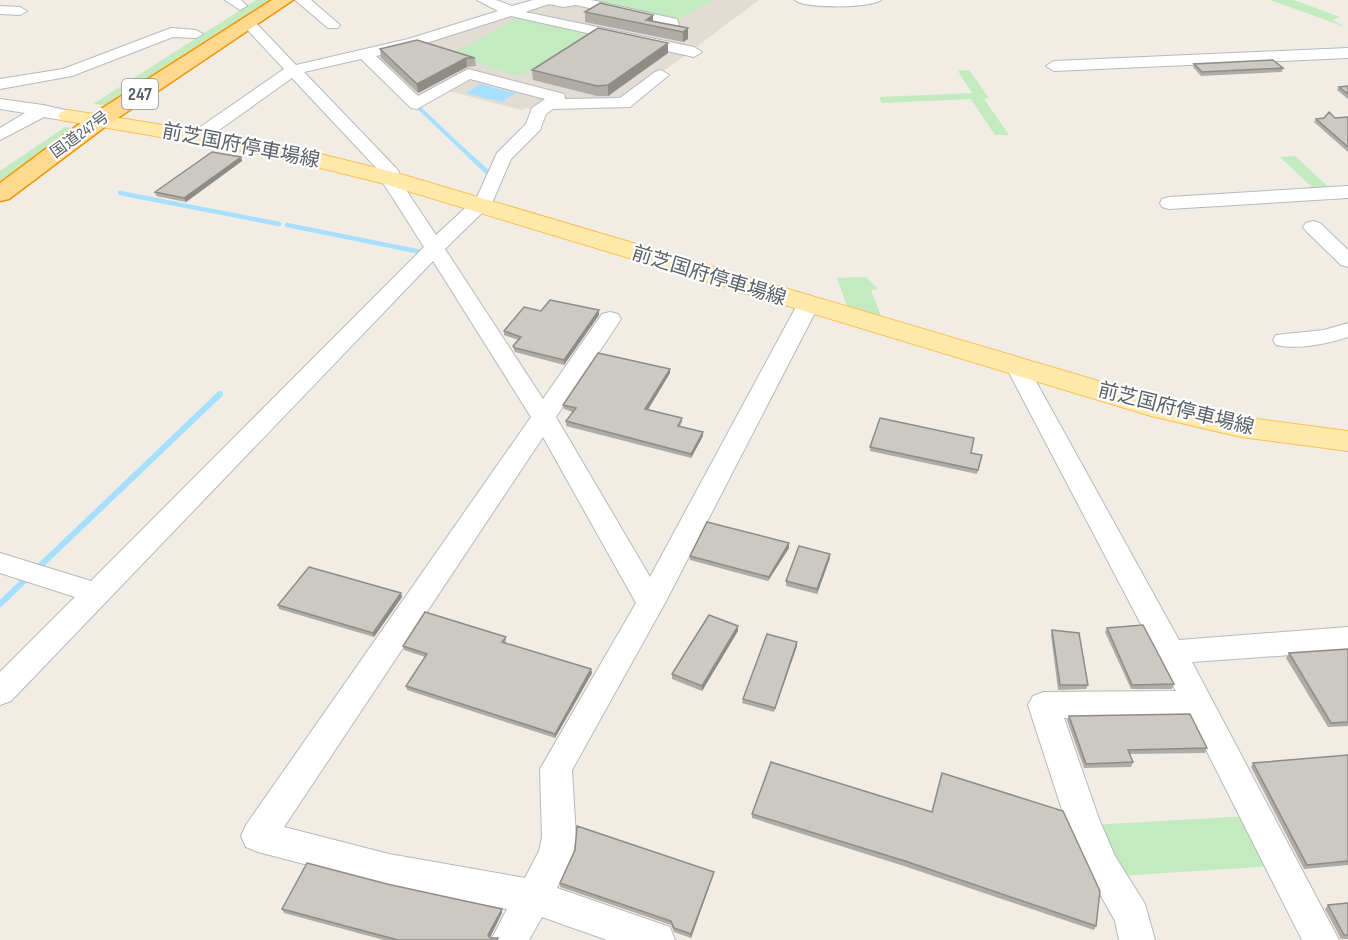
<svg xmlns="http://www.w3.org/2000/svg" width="1348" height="940" font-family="'Sofia Sans Condensed','Noto Sans JP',sans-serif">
<rect width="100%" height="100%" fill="#f1ede5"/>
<path fill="#e1dcd4" d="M 551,0 L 759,0 L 692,50 L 519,12 Z
M 514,13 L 690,52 L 620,102 L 537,110 L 526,108 L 522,110 L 445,90 L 418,101 L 371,55 Z"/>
<path fill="#c4eac0" d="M 256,0 L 277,0 L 108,106 L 93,104 Z
M 582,0 L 713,0 L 676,21 Z
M 1270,0 L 1294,0 L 1340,17 L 1332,20 L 1348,28 Z
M 518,17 L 589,34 L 527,73 L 513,75 L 452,54 Z
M 969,70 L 989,98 L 984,99 L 1009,135 L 995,135 L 971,99 L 882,103 L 879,97 L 972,93 L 958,71 Z
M 65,127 L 81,130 L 0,188 L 0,171 Z
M 1295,156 L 1333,191 L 1317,192 L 1280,157 Z
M 866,277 L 878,289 L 871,290 L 883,321 L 849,312 L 837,278 Z
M 1248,816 L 1274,866 L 1117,876 L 1092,825 Z"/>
<path fill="#a7e0ff" d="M 480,84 L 516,93 L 502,102 L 466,93 Z"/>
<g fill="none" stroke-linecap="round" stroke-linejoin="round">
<path stroke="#a7e0ff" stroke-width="4" d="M 420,105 L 416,105 L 472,158"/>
<path stroke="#a7e0ff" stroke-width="4.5" d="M 471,157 L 489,174
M 120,193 L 279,224
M 287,225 L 421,252"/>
<path stroke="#a7e0ff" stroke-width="6" d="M 40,566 L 220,394
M 0,604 L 26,579 L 21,578"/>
<defs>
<path id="minor" d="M 225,0 L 241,0 L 247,6 L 240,10 Z
M 295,0 L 311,0 L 340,25 L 338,28 L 328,28 Z
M 477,0 L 496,0 L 512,6 L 533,0 L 591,0 L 672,18 L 677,19 L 679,25 L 672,29 L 665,25 L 576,5 L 563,7 L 549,4 L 525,12 L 694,47 L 702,52 L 694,57 L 511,16 L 417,46 L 376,56 L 418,96 L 468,69 L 564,94 L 565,99 L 620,98 L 655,72 L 661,70 L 669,75 L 630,107 L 553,109 L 546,114 L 540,130 L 511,159 L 492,203 L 445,249 L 543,399 L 602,314 L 610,312 L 618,314 L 621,319 L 556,417 L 650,577 L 797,305 L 800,300 L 808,299 L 816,300 L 819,305 L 665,603 L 572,770 L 576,837 L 573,854 L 557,888 L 670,927 L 675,940 L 607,940 L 542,917 L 529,940 L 491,940 L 507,909 L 389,886 L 258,852 L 246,847 L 241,836 L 246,825 L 531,417 L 433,261 L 11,701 L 0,705 L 0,672 L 75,597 L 0,573 L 0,553 L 91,581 L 424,247 L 380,178 L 381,173 L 292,78 L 205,140 L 193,140 L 190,136 L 193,132 L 284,69 L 241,23 L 248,19 L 253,20 L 296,65 L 408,39 L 498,11 ZM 361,59 L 411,108 L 417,109 L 470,79 L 545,99 L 532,108 L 526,124 L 497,153 L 477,197 L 436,235 L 398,178 L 399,172 L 396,168 L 304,72 ZM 543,437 L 636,603 L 540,769 L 542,837 L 539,851 L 525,878 L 389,854 L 284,827 Z
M 795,0 L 881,0 C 872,8 804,9 795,0 Z
M 0,6 L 20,7 L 27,11 L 20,15 L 0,14 Z
M 171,28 L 196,30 L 203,34 L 196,38 L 173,37 L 72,76 L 0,89 L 0,79 L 63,69 Z
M 1348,48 L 1348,58 L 1054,71 L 1046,66 L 1054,61 Z
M 0,99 L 43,105 L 74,112 L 76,116 L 68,121 L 44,117 L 0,140 L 0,128 L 25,113 L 0,109 Z
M 1348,186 L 1348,198 L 1169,209 L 1162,207 L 1160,203 L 1162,199 L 1169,197 Z
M 1313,221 L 1320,223 L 1348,250 L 1348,267 L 1341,265 L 1306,231 L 1303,227 L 1306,223 Z
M 1348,323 L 1348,337 C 1327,344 1298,350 1276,345 L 1273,340 L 1276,335 L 1324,330 Z
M 1017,360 L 1025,362 L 1028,367 L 1179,640 L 1348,627 L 1348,651 L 1192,662 L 1339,940 L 1302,940 L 1189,716 L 1064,718 L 1099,819 L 1115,856 L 1145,904 L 1155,940 L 1119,940 L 1115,921 L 1091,878 L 1065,819 L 1028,705 L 1033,696 L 1044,692 L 1176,691 L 1006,367 L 1009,362 Z"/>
<path id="major" d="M 68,110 L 272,142 L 397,173 L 1166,401 L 1241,417 L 1348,431 L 1348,451 L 1241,437 L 1151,416 L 381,183 L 272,156 L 61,120 L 58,116 L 61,112 Z"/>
<path id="highway" d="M 272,0 L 293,0 L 106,126 L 9,199 L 0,201 L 0,183 L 90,116 Z"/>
</defs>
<use href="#minor" stroke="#b6b9bd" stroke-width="2"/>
<use href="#major" stroke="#febf51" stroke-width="2"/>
<use href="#highway" stroke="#f69400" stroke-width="3"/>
<use href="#minor" fill="#fff" fill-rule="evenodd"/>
<use href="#major" fill="#ffeaac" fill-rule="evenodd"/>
<use href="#highway" fill="#ffd98e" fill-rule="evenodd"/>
</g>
<path fill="#afaca7" d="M 585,12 L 653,21 L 688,28 L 688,39 L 683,42 L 585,22 Z
M 668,43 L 668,53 L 608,96 L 597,96 L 533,80 L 532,70 Z
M 380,49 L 475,58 L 476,66 L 467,67 L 418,93 L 381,58 Z
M 1194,64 L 1283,68 L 1282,72 L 1201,76 L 1193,67 Z
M 1348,86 L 1348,99 L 1337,90 L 1339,87 Z
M 1348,117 L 1348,152 L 1314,122 L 1316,119 Z
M 241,157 L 242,161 L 186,202 L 156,196 L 155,192 Z
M 541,311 L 599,315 L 564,365 L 515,352 L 514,350 L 513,346 L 518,340 L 504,335 L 504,331 Z
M 670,373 L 648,410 L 682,418 L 682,422 L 680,426 L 703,432 L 703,436 L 691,458 L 566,426 L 566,421 L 573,412 L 564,409 L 563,405 Z
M 870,447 L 971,453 L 982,455 L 977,474 L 870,451 Z
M 789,543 L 789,548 L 768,581 L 690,560 L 690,556 Z
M 830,558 L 817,594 L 786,586 L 786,581 Z
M 402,597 L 374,637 L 279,609 L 278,605 Z
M 738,626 L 738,631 L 702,691 L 672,679 L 672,674 Z
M 1107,628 L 1174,684 L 1172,689 L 1131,689 L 1105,632 Z
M 1052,630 L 1088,685 L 1086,689 L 1058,690 L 1051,635 Z
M 506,637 L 506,642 L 505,643 L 591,669 L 592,673 L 555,738 L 407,690 L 406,686 L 425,657 L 404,650 L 403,646 Z
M 797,642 L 797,646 L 774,712 L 742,703 L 743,699 Z
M 1348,649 L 1348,726 L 1328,727 L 1286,658 L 1289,653 Z
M 1069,716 L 1207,748 L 1205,753 L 1130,754 L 1133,762 L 1131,767 L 1084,768 L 1067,720 Z
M 1348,755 L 1348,865 L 1304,869 L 1251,767 L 1253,763 Z
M 932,812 L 1096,926 L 1094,930 L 904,866 L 752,818 L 752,814 Z
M 714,872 L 713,876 L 691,938 L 674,932 L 671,925 L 560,887 L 560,883 Z
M 1348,903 L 1348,939 L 1341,939 L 1325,909 L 1328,905 Z
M 282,909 L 502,913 L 490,938 L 498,940 L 384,940 L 284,913 Z"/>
<path fill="#8f8c88" d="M 653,15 L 653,25 L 646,20 Z
M 688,28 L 688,39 L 683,42 L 683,32 Z
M 668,43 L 668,53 L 608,96 L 608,85 Z
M 466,58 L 467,67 L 418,93 L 417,84 Z
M 241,157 L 242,161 L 186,202 L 184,198 Z
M 599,310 L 599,315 L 564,365 L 564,360 Z
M 670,369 L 670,373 L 645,414 L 645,409 Z
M 703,432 L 703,436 L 691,458 L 691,454 Z
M 789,543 L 789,548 L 768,581 L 769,577 Z
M 830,554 L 830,558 L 817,594 L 817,589 Z
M 401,593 L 402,597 L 374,637 L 373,633 Z
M 738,626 L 738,631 L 702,691 L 702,686 Z
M 797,642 L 797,646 L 774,712 L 775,708 Z
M 591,669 L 592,673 L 555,738 L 555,734 Z
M 714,872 L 713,876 L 691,938 L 691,934 Z
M 502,909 L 502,913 L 489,939 L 488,935 Z"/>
<path fill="#ccc8c2" stroke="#8f8c88" stroke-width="1.5" d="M 600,3 L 653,15 L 646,20 L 688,28 L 683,32 L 585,12 Z
M 598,28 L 668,43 L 608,85 L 597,86 L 532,70 Z
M 417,40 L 475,58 L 466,58 L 417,84 L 380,49 Z
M 1273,60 L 1283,68 L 1202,72 L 1194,64 Z
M 1348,86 L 1348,94 L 1339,87 Z
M 1329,112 L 1335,118 L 1348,117 L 1348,147 L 1316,119 L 1324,118 Z
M 212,152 L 241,157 L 184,198 L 155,192 Z
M 550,300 L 599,310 L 564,360 L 515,348 L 513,346 L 521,337 L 504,331 L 524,307 L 541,311 Z
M 598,353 L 670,369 L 645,409 L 682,418 L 678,426 L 703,432 L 691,454 L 566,421 L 576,408 L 563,405 Z
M 880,418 L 974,438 L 971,453 L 982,455 L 978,470 L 870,447 Z
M 707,522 L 789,543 L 769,577 L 690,556 Z
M 799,546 L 830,554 L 817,589 L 786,581 Z
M 309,567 L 401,593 L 373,633 L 278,605 Z
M 425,612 L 506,637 L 502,642 L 591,669 L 555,734 L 406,686 L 427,654 L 403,646 Z
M 709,615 L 738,626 L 702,686 L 672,674 Z
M 1143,625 L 1174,684 L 1132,685 L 1107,628 Z
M 1052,630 L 1079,633 L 1088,685 L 1060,685 Z
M 767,634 L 797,642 L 775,708 L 743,699 Z
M 1348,649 L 1348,722 L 1331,723 L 1289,653 Z
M 1190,714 L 1207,748 L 1128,750 L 1133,762 L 1086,764 L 1069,716 Z
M 1348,755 L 1348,861 L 1307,865 L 1253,763 Z
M 771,762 L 932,812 L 942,773 L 1063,811 L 1100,891 L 1096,926 L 905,861 L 752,814 Z
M 577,826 L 714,872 L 691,934 L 674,928 L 671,921 L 560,883 L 575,850 Z
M 307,863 L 387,884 L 502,909 L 488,935 L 490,938 L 498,938 L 497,940 L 398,940 L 282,909 Z
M 1348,903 L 1348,935 L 1344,935 L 1328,905 Z"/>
<g text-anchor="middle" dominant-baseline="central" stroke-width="4.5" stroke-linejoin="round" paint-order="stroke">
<g font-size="16" fill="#5d6267" stroke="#fff">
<text transform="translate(80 135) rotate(-36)">国道247号</text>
</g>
<rect fill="#fff" stroke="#8e9195" stroke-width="1.5" x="122" y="79" width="36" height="30" rx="4.5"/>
<g font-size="18" font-weight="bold" fill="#5d6267">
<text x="140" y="94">247</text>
</g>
<g font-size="20" fill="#5d6267" stroke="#fff">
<text transform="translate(241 146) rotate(11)">前芝国府停車場線</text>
<text transform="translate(709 276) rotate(17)">前芝国府停車場線</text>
<text transform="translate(1176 409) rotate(14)">前芝国府停車場線</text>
</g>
</g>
</svg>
